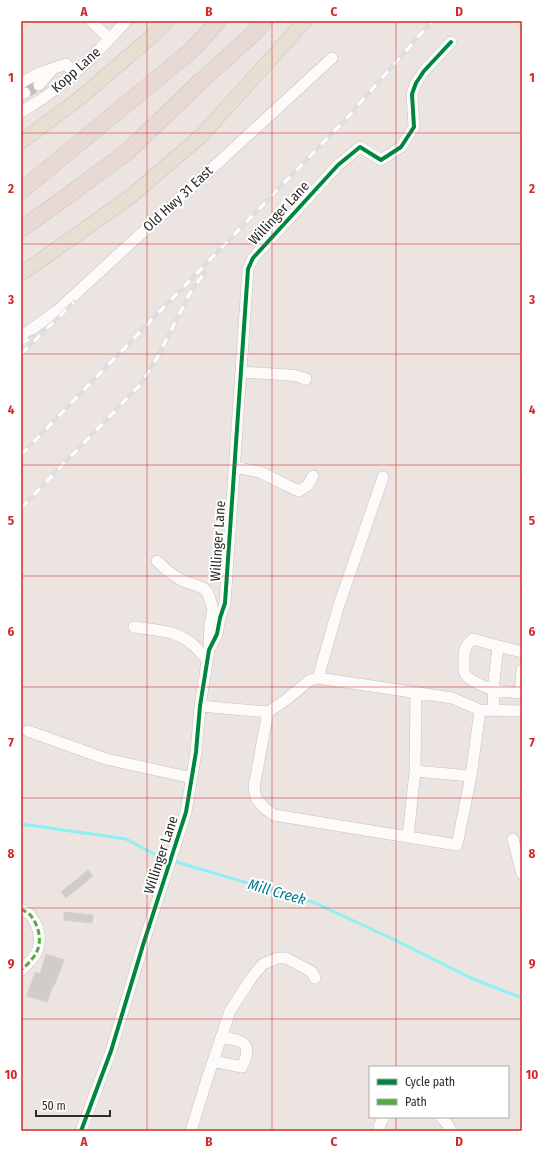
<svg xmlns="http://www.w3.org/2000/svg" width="543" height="1152" font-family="'Fira Sans Condensed',sans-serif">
<rect width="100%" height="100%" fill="#ebe4e0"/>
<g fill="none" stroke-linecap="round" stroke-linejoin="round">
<path stroke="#8df0f4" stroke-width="3" d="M 21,824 L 126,839 L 158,856 L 167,859
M 173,861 L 315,903 L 397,941 L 471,978 L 522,998"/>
</g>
<path fill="#d1ccca" stroke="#d6d0cd" d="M 88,870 L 93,876 L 66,898 L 61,892 Z
M 64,912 L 93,915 L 92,923 L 64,920 Z
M 46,954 L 64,960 L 54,986 L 53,986 L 47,1002 L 27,996 L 35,972 L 40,974 Z"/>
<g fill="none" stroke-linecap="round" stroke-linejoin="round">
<path stroke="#c5bfbc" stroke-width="11" stroke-dasharray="11 5.5" stroke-linecap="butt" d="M 25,93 L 39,85"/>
<defs>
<path id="minor" d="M 91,21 L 110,39
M 21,83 L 37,74 L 66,64 L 75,74
M 39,85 L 52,70
M 21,94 L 25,93
M 21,112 C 28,108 35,103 42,99 C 74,77 100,50 126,21
M 21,337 L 58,310 L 332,58
M 241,372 L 289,375 L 297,376 L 306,379
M 234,467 L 260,472 L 286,485 L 299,491 L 308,485 L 313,476
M 157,561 L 169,572 L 181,580 L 203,588 L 207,592 L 210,599 L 213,610 L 210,624 L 209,645
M 134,627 C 154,630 176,630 192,644 C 198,648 202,655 207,660
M 522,652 L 498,646 L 493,690 L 520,693 L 522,670
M 318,678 L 338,608 L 383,477
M 416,693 L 415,771 L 471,776 L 480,710
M 200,706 L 268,712 L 287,699 L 310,680 L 318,678 L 452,698 L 480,710 L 522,711
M 494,710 L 493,690 C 485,686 466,681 464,671 C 464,667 464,662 464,658 C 464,649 466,645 473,639 L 498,646
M 268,712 L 254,787 L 256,798 L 264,808 L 274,815 L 408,837
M 28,731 L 106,759 L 192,778
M 415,771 L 408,837 L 457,845 L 471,776
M 513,839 L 522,874
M 21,909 C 24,911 29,913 31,916 C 41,929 43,947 32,959 C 29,963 25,967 21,970
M 213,1061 L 242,1067 C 253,1042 244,1041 221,1037
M 441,1117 L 448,1125 L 451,1131
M 81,1131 L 111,1051 L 143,945 L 186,812 L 196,752 L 200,706 L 209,650 L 217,634 L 220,618 L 225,603 L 248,269 L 253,258 L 338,165 L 360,147 L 381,160 L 401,147 L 414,127 L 412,94 L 416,83 L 424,71 L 451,42
M 191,1131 L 206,1082 L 230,1011 L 252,977 L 263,964 L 278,958 L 286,958 L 303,967 L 312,972 L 315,978
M 380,1131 L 379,1126 L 384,1117"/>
<path id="major" d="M 21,142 L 80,98 L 152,36 L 167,21
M 21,274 L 130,197 L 201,136 L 305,21"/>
<path id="highway" d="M 21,191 L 193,49 L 218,21
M 21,229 L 66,197 L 127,152 L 202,80 L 253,34 L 265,21"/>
</defs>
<use href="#minor" stroke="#c4c2c2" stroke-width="12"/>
<use href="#major" stroke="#c6c3c2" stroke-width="15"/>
<use href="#highway" stroke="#c6c3c2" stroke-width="17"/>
<use href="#minor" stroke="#fcfbfa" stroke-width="11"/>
<use href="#major" stroke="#e8ded2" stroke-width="14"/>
<use href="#highway" stroke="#e9d9d4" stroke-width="16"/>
<defs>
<path id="rail" d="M 21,344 L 33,336
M 21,354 L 74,302
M 21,455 L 347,118 L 432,21
M 21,508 L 140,385 L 157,358 L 190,293 L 205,272"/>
</defs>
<use href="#rail" stroke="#dededf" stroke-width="4.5"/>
<use href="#rail" stroke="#fff" stroke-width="3" stroke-dasharray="9" stroke-linecap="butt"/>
<path stroke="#54ab44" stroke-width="3" stroke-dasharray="6 3" stroke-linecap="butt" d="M 21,909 C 24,911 29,913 31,916 C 41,929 43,947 32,959 C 29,963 25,967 21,970"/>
<defs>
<path id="cycleway" d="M 81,1131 L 111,1051 L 143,945 L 186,812 L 196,752 L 200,706 L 209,650 L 217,634 L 220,618 L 225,603 L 248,269 L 253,258 L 338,165 L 360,147 L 381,160 L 401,147 L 414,127 L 412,94 L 416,83 L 424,71 L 451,42"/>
</defs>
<use href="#cycleway" stroke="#fff" stroke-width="6"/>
<use href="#cycleway" stroke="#00873e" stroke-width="4"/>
</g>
<path fill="none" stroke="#d62828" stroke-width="1" stroke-opacity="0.55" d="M 147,21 L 147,1131M 272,21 L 272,1131M 396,21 L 396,1067M 21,133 L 522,133M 21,244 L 522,244M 21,354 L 522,354M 21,465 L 522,465M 21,576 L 522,576M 21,687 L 522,687M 21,798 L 522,798M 21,908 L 522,908M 21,1019 L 522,1019M 396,1117 L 396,1131"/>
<g text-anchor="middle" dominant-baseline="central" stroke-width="4" stroke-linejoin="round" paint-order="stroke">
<g font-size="14" fill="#2c2c2c" stroke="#fff">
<text transform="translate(76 70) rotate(-42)">Kopp Lane</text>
<text transform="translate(178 199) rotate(-43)">Old Hwy 31 East</text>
<text transform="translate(279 213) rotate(-47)">Willinger Lane</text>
<text transform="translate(218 541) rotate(-86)">Willinger Lane</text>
<text transform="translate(161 855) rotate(-72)">Willinger Lane</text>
</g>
<g font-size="15" font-style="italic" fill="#037c8c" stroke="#fff">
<text transform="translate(277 892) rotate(16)">Mill Creek</text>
</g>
</g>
<rect width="543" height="1152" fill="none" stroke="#ffffff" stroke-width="44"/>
<rect x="369" y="1066" width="140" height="52" fill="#ffffff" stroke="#ababab"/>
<rect x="377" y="1079" width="20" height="6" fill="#00873e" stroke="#ababab"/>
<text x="405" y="1086" font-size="12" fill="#2c2c2c">Cycle path</text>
<rect x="377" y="1099" width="20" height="6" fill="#54ab44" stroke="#ababab"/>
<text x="405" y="1106" font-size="12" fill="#2c2c2c">Path</text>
<path d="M36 1110v6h74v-6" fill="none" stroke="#2c2c2c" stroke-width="2"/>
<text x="42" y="1110" font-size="12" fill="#2c2c2c" stroke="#ffffff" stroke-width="3" paint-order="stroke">50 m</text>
<rect x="22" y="22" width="499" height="1108" fill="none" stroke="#d62828" stroke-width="1.5"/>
<g font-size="13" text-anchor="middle" font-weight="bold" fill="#d62828">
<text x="84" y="16">A</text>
<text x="209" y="16">B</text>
<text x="334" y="16">C</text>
<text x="459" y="16">D</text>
<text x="11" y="82">1</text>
<text x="532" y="82">1</text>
<text x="11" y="193">2</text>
<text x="532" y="193">2</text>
<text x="11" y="304">3</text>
<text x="532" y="304">3</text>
<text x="11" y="414">4</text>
<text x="532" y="414">4</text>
<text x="11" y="525">5</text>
<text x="532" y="525">5</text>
<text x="11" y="636">6</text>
<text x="532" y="636">6</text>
<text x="11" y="747">7</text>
<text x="532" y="747">7</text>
<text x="11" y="858">8</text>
<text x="532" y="858">8</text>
<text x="11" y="968">9</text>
<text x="532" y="968">9</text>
<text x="11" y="1079">10</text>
<text x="532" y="1079">10</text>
<text x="84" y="1146">A</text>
<text x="209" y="1146">B</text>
<text x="334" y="1146">C</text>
<text x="459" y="1146">D</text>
</g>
</svg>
